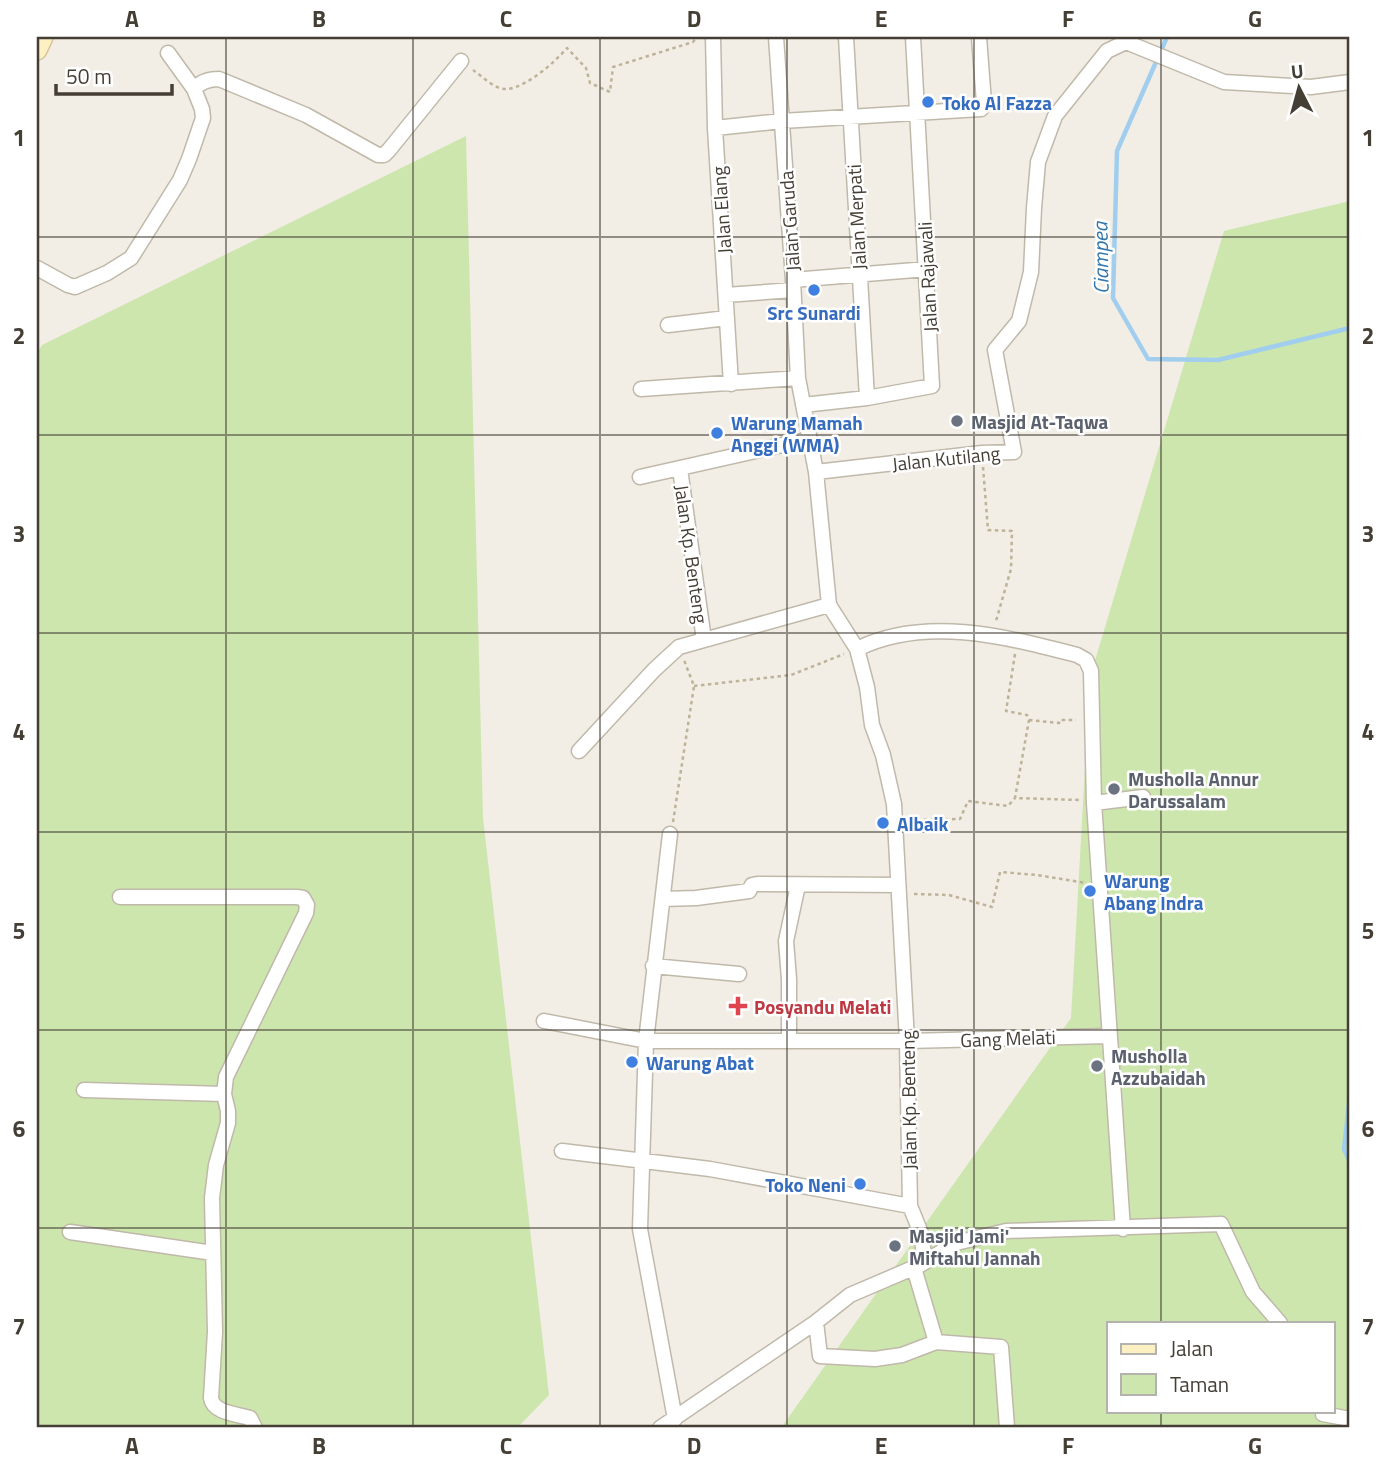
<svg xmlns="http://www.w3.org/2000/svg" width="1387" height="1465" font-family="'Titillium Web',sans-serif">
<rect width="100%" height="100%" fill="#f2eee5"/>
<path fill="#cce6ae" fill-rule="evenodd" d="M 466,136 L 483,818 L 549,1395 L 517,1428 L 37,1428 L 37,354 L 42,345 Z
M 1350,201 L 1350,1428 L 781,1428 L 1071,1018 L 1090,677 L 1224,231 ZM 1109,1323 L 1333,1323 L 1333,1411 L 1109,1411 Z"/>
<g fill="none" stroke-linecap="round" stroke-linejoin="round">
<path stroke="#a1ceee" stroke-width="4.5" d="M 1167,37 L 1117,151 L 1113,298 L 1148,359 L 1218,360 L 1350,328
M 1350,1095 L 1344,1149 L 1350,1162"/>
<defs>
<path id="minor" d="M 713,37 L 715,128 L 731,384
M 776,37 L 793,280 L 798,378 L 816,472 L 829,605 L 857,649 L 867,687 L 872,725 L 883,755 L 894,804 L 907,1041 L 910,1206 L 921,1233 L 925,1262
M 846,37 L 867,398
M 168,53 L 194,89
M 715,128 L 782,121 L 981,109 L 984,103 L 979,37
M 37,268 L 68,285 L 75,287 L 107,273 L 131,258 L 180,180 L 189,159 L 203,118 L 202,109 L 194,89 C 201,81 209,79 219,79 L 306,115 L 378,155 L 384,155 L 389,150 L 461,61
M 793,280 L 927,269
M 726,295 L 793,290
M 668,325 L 727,318
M 641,389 L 798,378
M 803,405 L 867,398 L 932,386 L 913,37
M 680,469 L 704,640
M 816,472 L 982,453 L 1014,452 L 995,350 L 1019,321 L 1031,272 L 1034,208 L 1038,162 L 1055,116 L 1107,51 L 1126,42 L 1224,82 L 1311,87 L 1350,82
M 640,477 L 809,439
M 857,649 C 926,615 1007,637 1077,655 L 1086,660 L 1091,671 L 1094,803 L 1123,1229
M 579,751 L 654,670 L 679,647 L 829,605
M 1094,803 L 1143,797
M 670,834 L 646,1041 L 640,1229 L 675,1419
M 120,897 L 297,897 L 303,898 L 307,905 L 306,913 L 226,1077 L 224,1094 L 228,1111 L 228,1123 L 216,1165 L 212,1198 L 215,1332 L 211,1398 C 213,1413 237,1414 250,1418 L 255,1428
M 663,899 L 696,898 L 749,891 L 752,885 L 757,884 L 898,885
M 653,966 L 739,974
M 544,1021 L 646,1041 L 907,1041 L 1109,1036
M 789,1040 L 789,979 L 786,941 L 798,885
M 84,1090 L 224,1094
M 562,1151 L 710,1169 L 910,1206
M 70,1232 L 213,1253
M 914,1268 L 936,1342
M 816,1322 L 820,1356 L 875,1359 L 902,1355 L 936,1342 L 1001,1347 L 1007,1428
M 1323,1411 L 1323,1414 L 1350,1419
M 660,1428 L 816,1322 L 850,1295 L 920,1265 L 956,1243 L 1006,1231 L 1221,1224 L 1253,1292 L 1280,1323"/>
<path id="secondary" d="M 37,50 L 43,37"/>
</defs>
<use href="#minor" stroke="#c0b9aa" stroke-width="17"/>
<use href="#secondary" stroke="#d4c497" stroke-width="22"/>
<path stroke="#beb299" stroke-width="2.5" stroke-dasharray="3.5 3.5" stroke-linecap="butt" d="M 473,70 C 482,76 495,90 507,89 C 527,87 555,62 567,48 L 586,68 L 590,83 L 610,92 L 613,67 L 693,42 L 697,37
M 983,467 L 988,530 L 1012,531 L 1011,569 L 996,621
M 1015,654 L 1006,711 L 1027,715 L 1029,720 L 1015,798 L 1080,800
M 694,686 L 791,675 L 844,654
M 1029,720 L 1059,723 L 1060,720 L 1076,720
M 910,820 L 960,819 L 968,801 L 1008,806 L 1015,798
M 673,822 L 694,686 L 684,660
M 914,894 L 949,895 L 992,907 L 1000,872 L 1037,875 L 1086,883"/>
<use href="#minor" stroke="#fff" stroke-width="14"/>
<use href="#secondary" stroke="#fdf0c3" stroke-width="19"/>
</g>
<path fill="none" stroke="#443e35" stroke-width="2" stroke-opacity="0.55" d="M 226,37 L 226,1428M 413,37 L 413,1428M 600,37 L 600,1428M 787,37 L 787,1428M 974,37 L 974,1428M 1161,37 L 1161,1323M 37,237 L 1350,237M 37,435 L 1350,435M 37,633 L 1350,633M 37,832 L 1350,832M 37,1030 L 1350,1030M 37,1228 L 1350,1228M 1161,1411 L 1161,1428"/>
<g fill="#3f7fe0" stroke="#fff" stroke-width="2.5">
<circle cx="928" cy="102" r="7"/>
<circle cx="814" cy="290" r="7"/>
<circle cx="717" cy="433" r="7"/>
<circle cx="883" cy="823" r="7"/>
<circle cx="1090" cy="891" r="7"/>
<circle cx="632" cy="1062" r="7"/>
<circle cx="860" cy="1184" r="7"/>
</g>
<g fill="#6b7280" stroke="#fff" stroke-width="2.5">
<circle cx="957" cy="421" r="7"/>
<circle cx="1114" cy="789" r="7"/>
<circle cx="1097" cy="1066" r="7"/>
<circle cx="895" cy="1246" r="7"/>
</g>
<path fill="#e0444e" stroke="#fff" stroke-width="2.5" d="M734.5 995.5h7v7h7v7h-7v7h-7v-7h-7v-7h7z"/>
<g text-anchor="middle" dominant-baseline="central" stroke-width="5" stroke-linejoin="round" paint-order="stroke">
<g font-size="19" font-weight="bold" fill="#366cbe" stroke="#fff" text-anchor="start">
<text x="942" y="102">Toko Al Fazza</text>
<text x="814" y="312" text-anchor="middle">Src Sunardi</text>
<text x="731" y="422">Warung Mamah<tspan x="731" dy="22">Anggi (WMA)</tspan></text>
<text x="897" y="823">Albaik</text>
<text x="1104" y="880">Warung<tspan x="1104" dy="22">Abang Indra</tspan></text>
<text x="646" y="1062">Warung Abat</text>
<text x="846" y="1184" text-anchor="end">Toko Neni</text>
</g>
<g font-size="19" fill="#443e35" stroke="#fff">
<text transform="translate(721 210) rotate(-94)">Jalan Elang</text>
<text transform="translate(856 217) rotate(-93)">Jalan Merpati</text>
<text transform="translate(789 221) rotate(-94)">Jalan Garuda</text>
<text transform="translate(927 277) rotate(-93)">Jalan Rajawali</text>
<text transform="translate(946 458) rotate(-6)">Jalan Kutilang</text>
<text transform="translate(692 554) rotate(82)">Jalan Kp. Benteng</text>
<text transform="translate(1008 1038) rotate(-2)">Gang Melati</text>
<text transform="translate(908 1100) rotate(-91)">Jalan Kp. Benteng</text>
</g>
<g font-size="19" font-weight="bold" fill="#5b616d" stroke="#fff" text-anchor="start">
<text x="971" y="421">Masjid At-Taqwa</text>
<text x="1128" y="778">Musholla Annur<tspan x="1128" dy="22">Darussalam</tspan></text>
<text x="1111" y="1055">Musholla<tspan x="1111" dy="22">Azzubaidah</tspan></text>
<text x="909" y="1235">Masjid Jami'<tspan x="909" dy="22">Miftahul Jannah</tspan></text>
</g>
<g font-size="19" font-weight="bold" fill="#be3a42" stroke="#fff" text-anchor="start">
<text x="754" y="1006">Posyandu Melati</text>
</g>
<g font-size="21" font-style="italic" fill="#3177ad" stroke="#fff">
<text transform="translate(1100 258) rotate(-91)">Ciampea</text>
</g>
</g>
<rect width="1387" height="1465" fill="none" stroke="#ffffff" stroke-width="77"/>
<rect x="1107" y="1322" width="228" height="91" fill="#ffffff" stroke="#b4b2ae" stroke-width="2"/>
<rect x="1121" y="1344" width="35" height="10" fill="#fdf0c3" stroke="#b4b2ae" stroke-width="2"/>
<text x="1170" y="1356" font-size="21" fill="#443e35">Jalan</text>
<rect x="1121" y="1374" width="35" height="21" fill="#cce6ae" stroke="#b4b2ae" stroke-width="2"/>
<text x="1170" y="1392" font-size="21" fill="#443e35">Taman</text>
<g transform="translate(1299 88) rotate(354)" stroke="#ffffff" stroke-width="5" paint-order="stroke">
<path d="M0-5L12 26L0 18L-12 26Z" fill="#443e35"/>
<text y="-10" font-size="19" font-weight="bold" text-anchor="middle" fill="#443e35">U</text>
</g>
<path d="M56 84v10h116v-10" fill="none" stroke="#443e35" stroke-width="3.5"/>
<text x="66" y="84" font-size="21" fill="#443e35" stroke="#ffffff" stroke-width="5" paint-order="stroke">50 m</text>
<rect x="38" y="38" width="1310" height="1388" fill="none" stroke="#443e35" stroke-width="2.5"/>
<g font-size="23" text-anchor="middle" font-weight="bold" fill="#443e35">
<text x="132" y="27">A</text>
<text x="319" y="27">B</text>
<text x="506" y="27">C</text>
<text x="694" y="27">D</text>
<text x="881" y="27">E</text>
<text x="1068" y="27">F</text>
<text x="1255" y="27">G</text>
<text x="19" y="146">1</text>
<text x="1368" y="146">1</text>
<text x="19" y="344">2</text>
<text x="1368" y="344">2</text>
<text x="19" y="542">3</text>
<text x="1368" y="542">3</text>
<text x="19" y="740">4</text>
<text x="1368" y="740">4</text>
<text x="19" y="939">5</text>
<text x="1368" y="939">5</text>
<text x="19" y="1137">6</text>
<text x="1368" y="1137">6</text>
<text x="19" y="1335">7</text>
<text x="1368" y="1335">7</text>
<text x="132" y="1454">A</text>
<text x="319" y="1454">B</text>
<text x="506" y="1454">C</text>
<text x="694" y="1454">D</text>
<text x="881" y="1454">E</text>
<text x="1068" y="1454">F</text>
<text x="1255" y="1454">G</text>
</g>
</svg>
